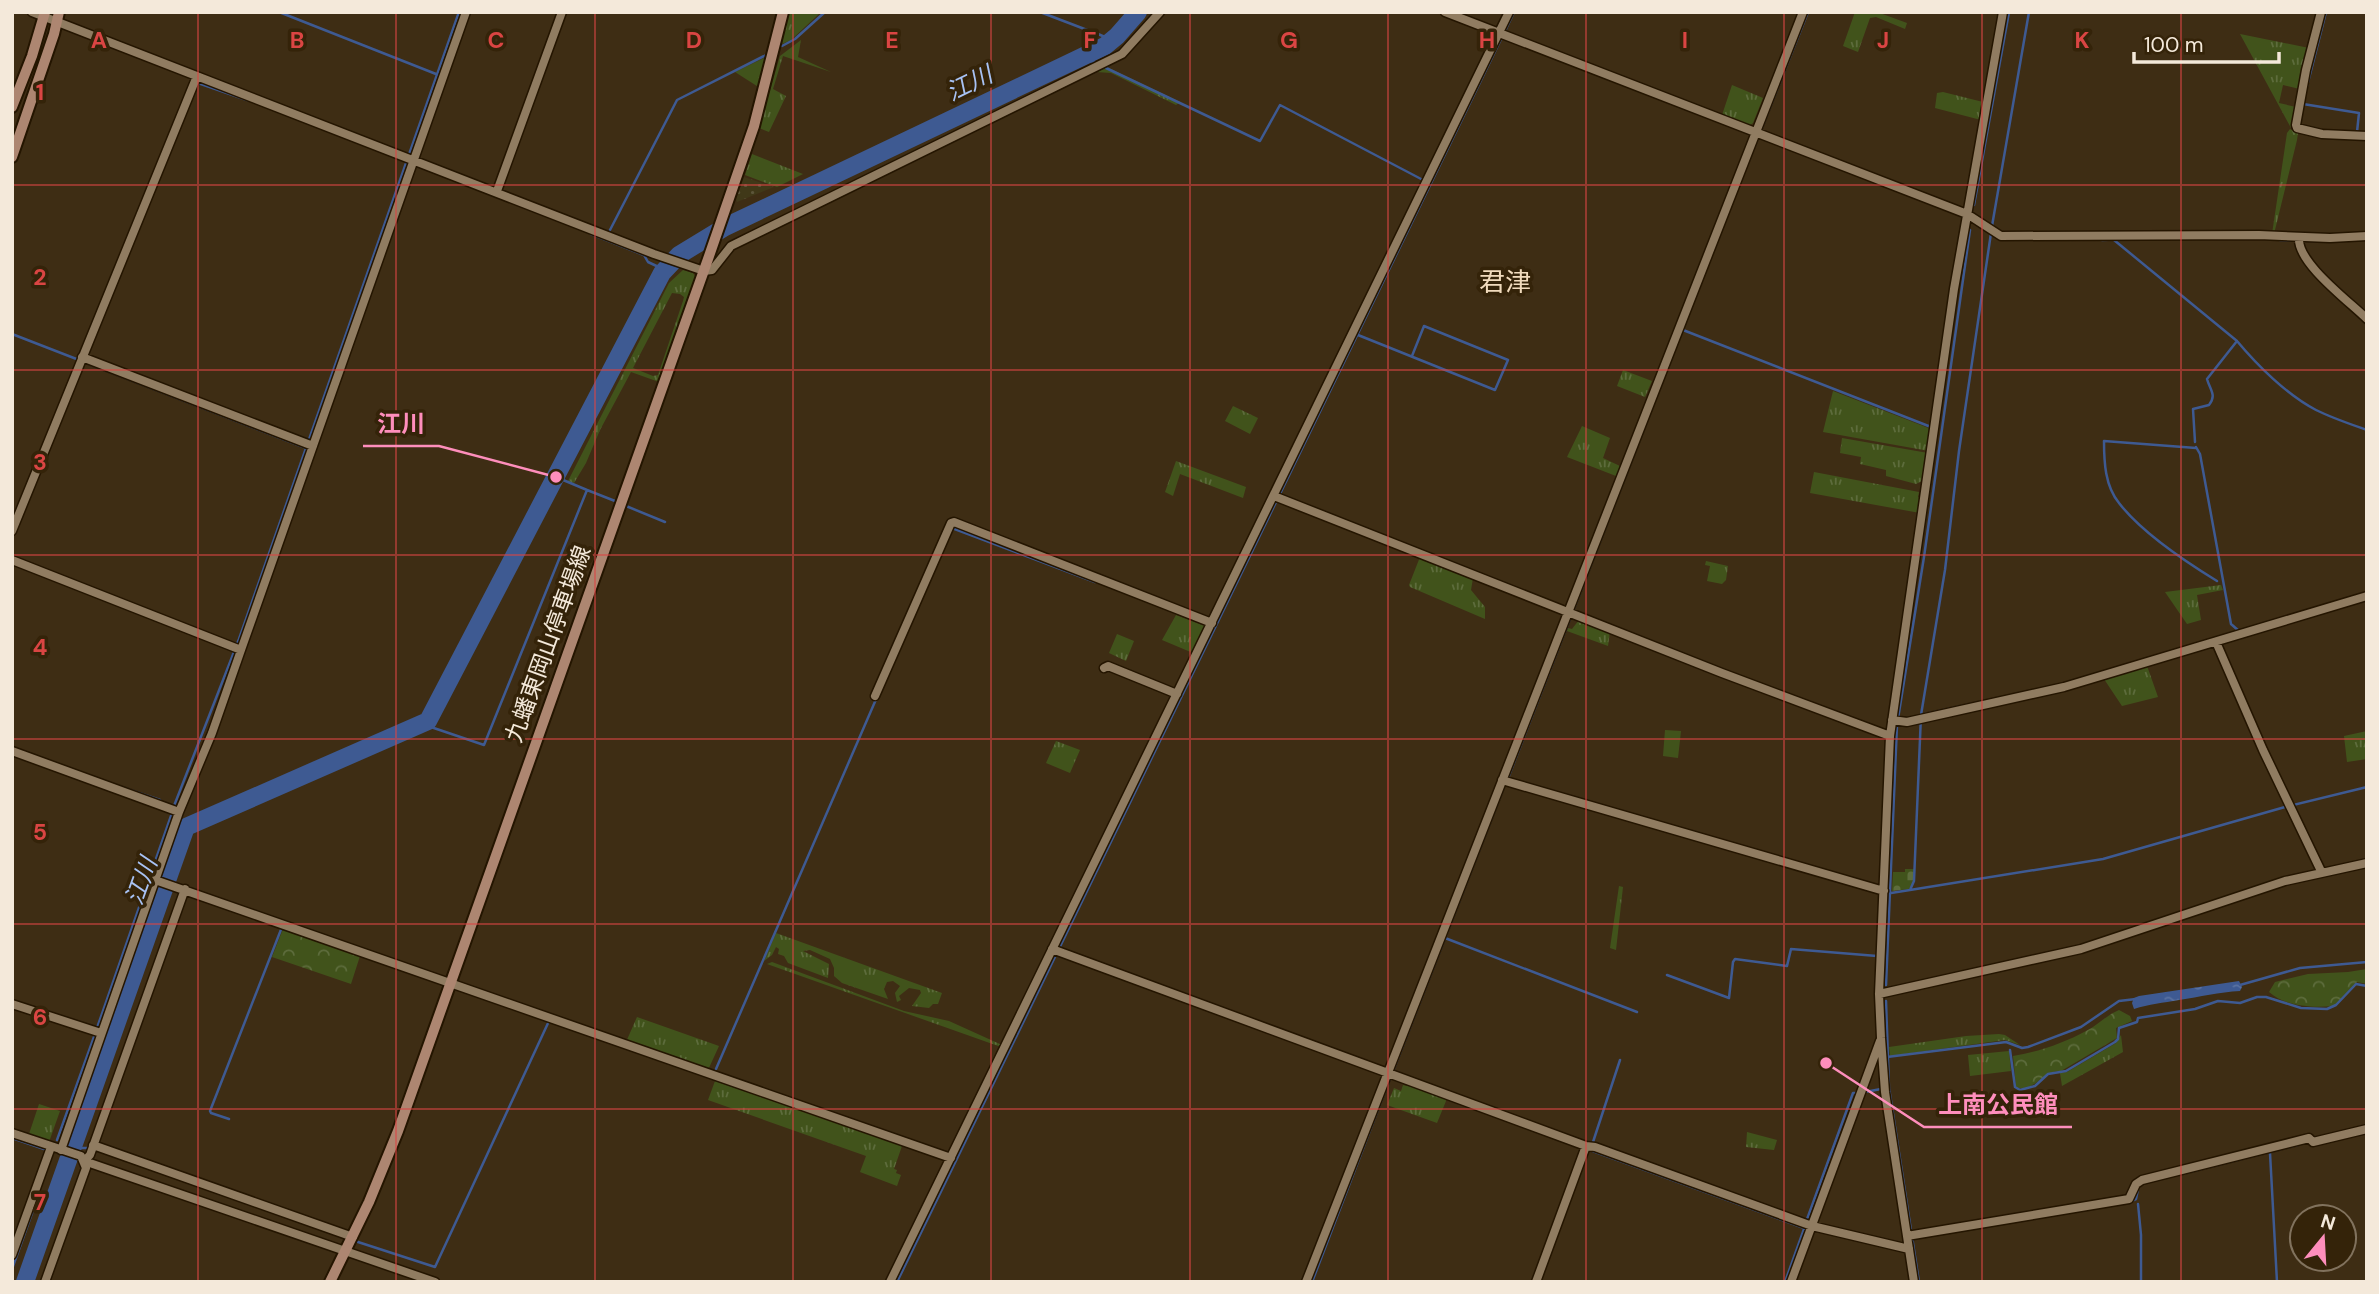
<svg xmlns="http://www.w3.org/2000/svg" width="2379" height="1294" font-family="'DM Sans','Noto Sans JP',sans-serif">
<defs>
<pattern id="grass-tufts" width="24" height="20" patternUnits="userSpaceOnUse" patternTransform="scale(1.75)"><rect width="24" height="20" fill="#41531b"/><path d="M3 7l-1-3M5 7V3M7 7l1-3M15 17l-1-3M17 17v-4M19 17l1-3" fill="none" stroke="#5d6c3c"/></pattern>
<pattern id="sand-dots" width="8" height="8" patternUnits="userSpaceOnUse" patternTransform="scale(1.75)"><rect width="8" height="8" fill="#403818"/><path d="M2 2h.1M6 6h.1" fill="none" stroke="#5c5539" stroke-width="1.8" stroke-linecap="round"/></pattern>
<pattern id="cemetery-stones" width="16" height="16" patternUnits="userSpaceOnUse" patternTransform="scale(1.75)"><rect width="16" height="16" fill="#41531b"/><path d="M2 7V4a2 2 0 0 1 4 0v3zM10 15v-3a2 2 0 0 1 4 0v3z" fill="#5d6c3c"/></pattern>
<pattern id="park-crowns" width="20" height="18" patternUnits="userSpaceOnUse" patternTransform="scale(1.75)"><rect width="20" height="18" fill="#41531b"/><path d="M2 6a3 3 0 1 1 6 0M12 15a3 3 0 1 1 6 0" fill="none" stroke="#5d6c3c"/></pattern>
<pattern id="water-ripples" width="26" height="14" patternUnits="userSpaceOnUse" patternTransform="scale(1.75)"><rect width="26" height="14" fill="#3e5a92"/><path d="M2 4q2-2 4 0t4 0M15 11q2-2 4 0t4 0" fill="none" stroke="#5a72a1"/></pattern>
</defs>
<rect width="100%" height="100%" fill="#3e2d14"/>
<path fill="url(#grass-tufts)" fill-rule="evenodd" d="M 789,12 L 808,14 L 821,12 L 791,40 L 782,44 Z
M 1855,12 L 1877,12 L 1907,23 L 1905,29 L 1876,17 L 1870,18 L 1858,52 L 1843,46 Z
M 2240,34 L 2309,48 L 2300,89 L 2283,85 L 2279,103 L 2296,107 L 2291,128 Z
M 801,40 L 798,57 L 831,72 L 783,56 L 773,89 L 786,96 L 769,132 L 759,128 L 780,56 Z
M 768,56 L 760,88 L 735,72 Z
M 1107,67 L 1180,102 L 1176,105 L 1111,73 L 1097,72 Z
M 1732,85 L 1763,98 L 1753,123 L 1749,126 L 1722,115 Z
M 1943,92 L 1983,102 L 1981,120 L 1935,108 L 1937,93 Z
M 2290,129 L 2298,133 L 2297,140 L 2274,234 L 2272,234 L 2287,133 Z
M 752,154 L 803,174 L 777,187 L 745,175 Z
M 683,270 L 693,273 L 696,278 L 659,382 L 631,372 L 600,430 L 586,463 L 574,483 L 568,481 L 669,283 ZM 672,293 L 680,294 L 684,297 L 683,301 L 658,375 L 653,376 L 633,368 Z
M 1623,370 L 1652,381 L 1645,397 L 1617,386 Z
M 1833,391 L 1931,429 L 1929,451 L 1823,432 Z
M 1233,406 L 1258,418 L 1250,434 L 1225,421 Z
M 1582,426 L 1610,438 L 1603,458 L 1620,466 L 1616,476 L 1567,457 Z
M 1842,438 L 1928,453 L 1924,480 L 1916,484 L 1886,476 L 1886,470 L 1860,464 L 1861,457 L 1840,453 Z
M 1176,461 L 1246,487 L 1243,498 L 1180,474 L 1173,496 L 1165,492 Z
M 1814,472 L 1919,492 L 1918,497 L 1923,499 L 1920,513 L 1810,493 Z
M 1420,557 L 1473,578 L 1471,590 L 1485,607 L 1485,619 L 1410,587 L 1409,585 Z
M 1706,561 L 1728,566 L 1726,580 L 1722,584 L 1707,581 L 1710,566 L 1705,565 Z
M 2221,585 L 2223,590 L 2197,595 L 2201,620 L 2187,624 L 2165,592 Z
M 1176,615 L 1207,627 L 1193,653 L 1162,640 Z
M 1579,620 L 1610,631 L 1608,646 L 1567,631 L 1568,628 L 1572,629 Z
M 1117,634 L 1134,641 L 1126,661 L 1109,653 Z
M 2146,663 L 2158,697 L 2122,706 L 2102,676 Z
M 1665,730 L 1681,731 L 1678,758 L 1663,756 Z
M 2367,731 L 2367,759 L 2347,762 L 2344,736 Z
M 1056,741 L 1080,750 L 1070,773 L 1046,763 Z
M 1619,886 L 1623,887 L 1616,950 L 1610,948 Z
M 776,933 L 942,993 L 938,1004 L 933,1004 L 929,1008 L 912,1006 L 921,993 L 920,990 L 909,988 L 899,996 L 901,1000 L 897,1002 L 895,993 L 900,986 L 893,981 L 887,982 L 884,989 L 888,999 L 842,983 L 834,976 L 834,968 L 830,959 L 810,950 L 803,951 L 829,964 L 828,978 L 788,963 L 784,956 L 778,954 L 779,949 L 776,947 L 772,955 L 764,961 Z
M 772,962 L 904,1011 L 949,1021 L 1002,1045 L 1001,1047 L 767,964 Z
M 637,1017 L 719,1046 L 708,1070 L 626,1042 Z
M 1999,1034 L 2005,1035 L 2020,1045 L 2005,1040 L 1890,1056 L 1889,1047 L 1966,1036 Z
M 2121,1035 L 2123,1052 L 2062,1086 L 2060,1073 L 2067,1072 L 2116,1043 Z
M 2009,1051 L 2011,1071 L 1970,1076 L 1968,1055 Z
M 715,1081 L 902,1146 L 894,1169 L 897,1170 L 896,1173 L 901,1175 L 897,1186 L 860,1172 L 866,1156 L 708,1100 Z
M 1409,1083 L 1445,1096 L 1446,1101 L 1437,1123 L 1387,1105 L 1394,1088 L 1401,1091 L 1403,1085 L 1407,1086 Z
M 39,1104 L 60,1111 L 49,1142 L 29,1134 Z
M 1747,1132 L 1777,1140 L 1774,1150 L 1746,1147 Z"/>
<path fill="url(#sand-dots)" d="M 744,177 L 774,187 L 737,202 L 736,199 Z"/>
<path fill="url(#cemetery-stones)" d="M 1905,869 L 1914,869 L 1913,883 L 1909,889 L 1892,891 L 1893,872 L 1905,872 Z"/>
<path fill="url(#park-crowns)" d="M 283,929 L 360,956 L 351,984 L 272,957 Z
M 2367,969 L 2367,984 L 2357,982 L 2334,1006 C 2313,1008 2286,1007 2269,992 L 2275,982 L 2308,974 L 2348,972 Z
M 2119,1010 L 2130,1016 L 2132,1021 L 2116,1028 L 2117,1038 L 2061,1071 C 2043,1069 2034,1094 2016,1087 L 2013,1056 C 2038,1052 2064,1043 2086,1031 C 2098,1025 2107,1015 2119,1010 Z"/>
<path fill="url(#water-ripples)" d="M 2239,981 L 2242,987 L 2240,991 C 2219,992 2200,997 2179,1000 C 2163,1003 2149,1004 2134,1009 L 2132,1003 L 2134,998 L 2139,996 Z"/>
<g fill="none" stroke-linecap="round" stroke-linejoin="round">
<path stroke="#3e5a92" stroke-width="2.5" d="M 279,12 L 436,74
M 1040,12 L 1095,33
M 1505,31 L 1514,12
M 1098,34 L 1112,40
M 782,46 L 795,39 L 825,12
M 1081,57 L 1096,63
M 1106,68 L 1260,141 L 1280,105 L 1423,180
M 198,83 L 247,100
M 2306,90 L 2326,12
M 2303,104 L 2359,113 L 2357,132
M 2356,139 L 2367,140
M 1747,165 L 1808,12
M 1974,205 L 2009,12
M 1992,226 L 2029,12
M 610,230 L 677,100 L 768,54
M 591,234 L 644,255 L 648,262 L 665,270
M 2102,240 L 2130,239
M 2114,240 L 2237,341 L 2207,379 C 2210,390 2217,395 2209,405 L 2193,409 L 2195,442
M 2280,240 L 2319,241
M 1683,330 L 1931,427
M 12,334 L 306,448
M 1358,335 L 1495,390 L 1508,360 L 1424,326 L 1412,356
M 2237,341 C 2257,365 2287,395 2316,410 C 2332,418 2350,424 2367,430
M 2196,447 L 2200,454 L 2231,624 L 2239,631
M 2196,448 L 2104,441 C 2104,462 2105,486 2119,503 C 2142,533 2186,562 2217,581
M 587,490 L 615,501
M 626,506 L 665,522
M 952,528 L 1095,582
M 2345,599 L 2358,595
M 1921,715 L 2003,697
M 422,724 L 484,745 L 587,490 L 556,477
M 1508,778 L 1692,305
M 121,787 L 160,800
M 174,806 L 239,639 L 459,12
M 1910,890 L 2103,859 L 2285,807 L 2367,787
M 1891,893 L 1910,890 L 1914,881 L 1921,715 L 1945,570 L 1959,451 L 1991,233
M 1445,938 L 1637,1012
M 1667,975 L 1729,998 L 1733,962 L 1735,959 L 1787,966 L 1791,949 L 1877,956
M 1886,985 L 1897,725 L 1924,557 L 1970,230
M 2240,985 L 2300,968 L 2367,962
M 1886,1001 L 1889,1088 L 1919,1282
M 97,1028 L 172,813
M 2010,1050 L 2015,1087 L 2020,1090 L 2035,1086 L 2048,1074 L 2066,1071 L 2115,1042 L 2118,1039 L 2119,1028 L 2137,1022 L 2138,1018 L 2195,1009 L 2218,1001 L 2240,1003 L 2257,997 L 2266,997 L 2301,1008 L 2327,1009 L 2336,1005 L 2356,984 L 2367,986
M 1887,1057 L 2006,1042 L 2022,1048 L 2028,1047 L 2081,1027 L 2119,1001 L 2136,999
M 716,1069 L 877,697
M 1393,1071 L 1505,784
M 1865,1092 L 1881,1089
M 229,1119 L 211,1113 L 210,1111 L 282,927
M 12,1138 L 47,1150
M 57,1140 L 95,1034
M 1593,1142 L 1620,1060
M 73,1148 L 89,1148
M 1590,1150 L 1804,1228
M 2270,1153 L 2277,1282
M 2181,1174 L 2297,1145
M 2129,1202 L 2136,1199 L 2138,1189
M 2138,1204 L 2141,1235 L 2141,1282
M 1806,1222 L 1853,1093 L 1856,1093
M 358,1242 L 435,1267 L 549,1021
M 12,1269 L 37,1199
M 897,1282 L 1502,37
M 1312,1282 L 1390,1078
M 1785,1282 L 1804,1229"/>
<path stroke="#3e5a92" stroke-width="18" d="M 25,1282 L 186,827 L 428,721 L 662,273 L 679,255 L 725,227 L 1105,46 L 1117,36 L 1138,12"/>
<defs>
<path id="minor" d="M 32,12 L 654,254 L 704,271 L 712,270 L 731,246 L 1122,54 L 1160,12
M 1445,12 L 1967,214 L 2001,236 L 2259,235 L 2330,238 L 2367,236
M 2321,12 L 2306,70 L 2296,125 L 2297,128 L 2322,134 L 2367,136
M 497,191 L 562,12
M 2299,238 C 2297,263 2350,302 2367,319
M 82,357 L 313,446
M 1274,496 L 1722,673 L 1890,736
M 12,531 L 197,76
M 12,560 L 241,650
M 2216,642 L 2263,750 L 2321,871
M 1104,668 L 1108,666 L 1177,694
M 875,696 L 951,523 L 954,522 L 1212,623
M 1892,720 L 1907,722 L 2064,687 L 2367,596
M 12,751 L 179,812
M 1502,780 L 1884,891
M 155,880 L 951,1158
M 185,889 L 90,1155 L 84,1161 L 435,1282
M 1052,949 L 1586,1146 L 1595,1147 L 1812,1226 L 1909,1249
M 1879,994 L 2081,949 L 2285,881 L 2367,863
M 12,1004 L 101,1033
M 12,1133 L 81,1156 L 86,1168 L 45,1282
M 93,1145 L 353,1237
M 61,1150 L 179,812 L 212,733 L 241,650 L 466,12
M 1907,1236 L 2129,1199 L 2136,1184 L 2142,1180 L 2309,1138 L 2313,1142 L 2367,1129
M 12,1255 L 51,1147
M 890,1282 L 1509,12
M 1306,1282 L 1803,12
M 1536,1282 L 1586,1146
M 1791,1282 L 1880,1041
M 1914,1282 L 1885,1092 L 1881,1038 L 1879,994 L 1890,736 L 1954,289 L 2003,12"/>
<path id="secondary" d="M 12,107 L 32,56 L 45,12
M 12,157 L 54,34 L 59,12
M 330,1282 L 369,1202 L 398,1131 L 708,259 L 754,126 L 783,12"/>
</defs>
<use href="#minor" stroke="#241500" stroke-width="11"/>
<use href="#secondary" stroke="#241500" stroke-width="14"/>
<use href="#minor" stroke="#907c61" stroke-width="8"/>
<use href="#secondary" stroke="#ad8671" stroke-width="10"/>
</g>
<path fill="none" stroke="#da4543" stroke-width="2" stroke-opacity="0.55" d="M 198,12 L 198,1282M 396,12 L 396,1282M 595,12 L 595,1282M 793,12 L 793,1282M 991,12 L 991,1282M 1190,12 L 1190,1282M 1388,12 L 1388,1282M 1586,12 L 1586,1282M 1784,12 L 1784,1282M 1982,12 L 1982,1282M 2181,12 L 2181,1282M 12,185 L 2367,185M 12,370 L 2367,370M 12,555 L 2367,555M 12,739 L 2367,739M 12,924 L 2367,924M 12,1109 L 2367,1109"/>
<g text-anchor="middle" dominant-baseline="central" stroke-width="7" stroke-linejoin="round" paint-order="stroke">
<g font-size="23" fill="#f4e9da" stroke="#342309">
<text transform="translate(548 644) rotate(-70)">九蟠東岡山停車場線</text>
</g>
<g font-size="24" font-style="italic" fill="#a8c2f4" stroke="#342309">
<text transform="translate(969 83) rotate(-26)">江川</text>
<text transform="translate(141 881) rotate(-70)">江川</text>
</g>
<g font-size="26" fill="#f1dbbd" stroke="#342309">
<text x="1505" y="282">君津</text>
</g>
</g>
<g font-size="23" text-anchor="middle" font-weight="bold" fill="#da4543" stroke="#342309" stroke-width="7" stroke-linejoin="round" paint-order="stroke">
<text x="99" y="48">A</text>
<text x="297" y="48">B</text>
<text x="496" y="48">C</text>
<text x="694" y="48">D</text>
<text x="892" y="48">E</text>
<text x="1090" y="48">F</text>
<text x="1289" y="48">G</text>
<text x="1487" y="48">H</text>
<text x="1685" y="48">I</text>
<text x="1883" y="48">J</text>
<text x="2082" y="48">K</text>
<text x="40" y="100">1</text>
<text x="40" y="285">2</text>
<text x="40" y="470">3</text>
<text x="40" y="655">4</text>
<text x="40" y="840">5</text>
<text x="40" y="1025">6</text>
<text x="40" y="1210">7</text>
</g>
<path fill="none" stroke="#fe8ebc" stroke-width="2.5" d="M556 477L439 446H363M1826 1063L1924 1127H2072"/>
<g fill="#fe8ebc" stroke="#342309" stroke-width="2.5">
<circle cx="556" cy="477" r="7"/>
<circle cx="1826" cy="1063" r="7"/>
</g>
<g font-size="24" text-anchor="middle" font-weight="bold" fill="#fe8ebc" stroke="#342309" stroke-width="7" stroke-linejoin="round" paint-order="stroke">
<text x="401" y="432">江川</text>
<text x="1998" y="1113">上南公民館</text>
</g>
<rect width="2379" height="1294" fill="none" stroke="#f4e9da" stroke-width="28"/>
<g transform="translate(2323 1238) rotate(18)"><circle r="33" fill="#342309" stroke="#81725d" stroke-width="2"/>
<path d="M0-5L12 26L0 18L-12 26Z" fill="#fe8ebc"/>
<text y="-10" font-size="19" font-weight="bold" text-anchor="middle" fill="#f4e9da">N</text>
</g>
<path d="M2134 52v10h145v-10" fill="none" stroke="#f4e9da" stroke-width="3.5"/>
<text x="2144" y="52" font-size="21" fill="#f4e9da" stroke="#342309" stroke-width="5" paint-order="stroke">100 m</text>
</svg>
